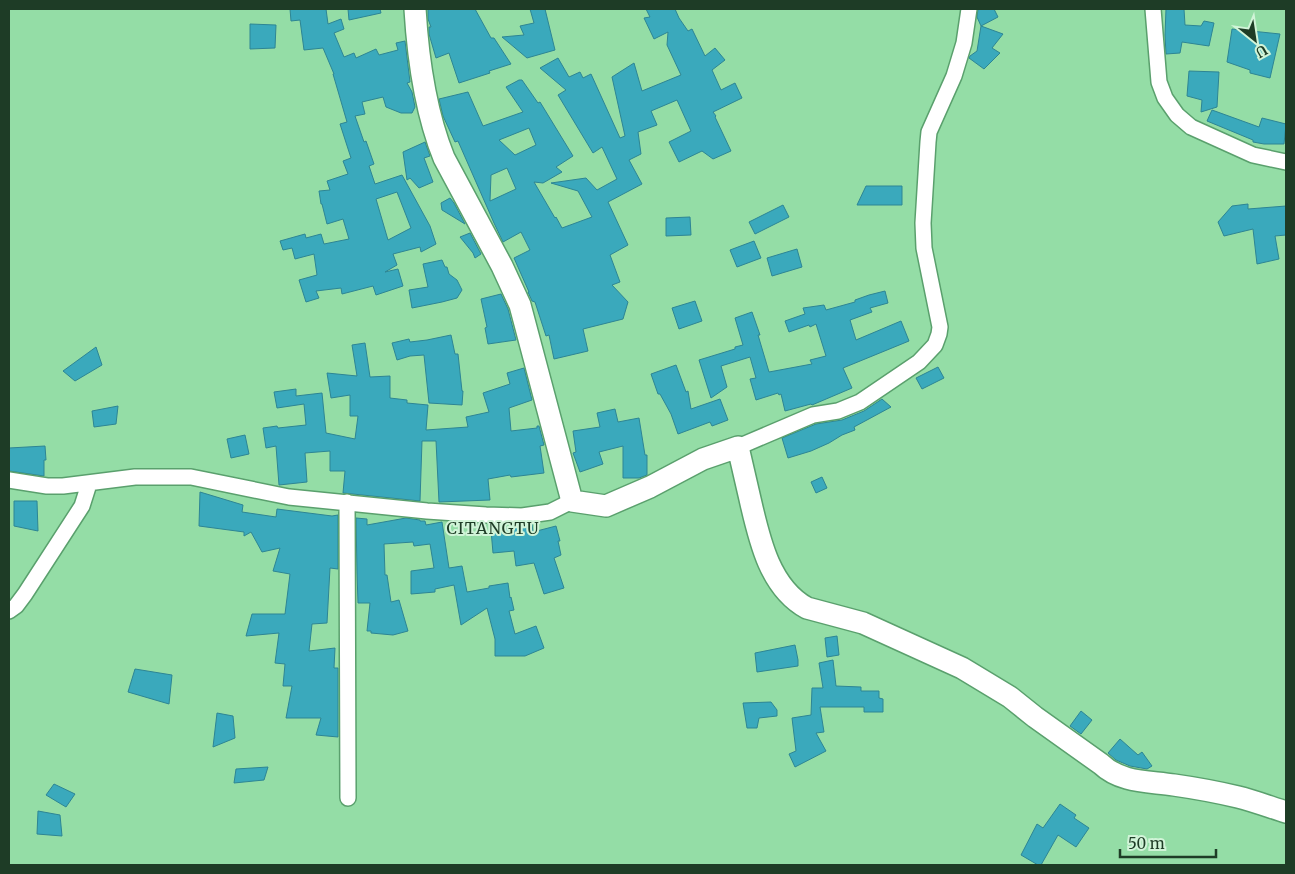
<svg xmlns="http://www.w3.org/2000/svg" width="1295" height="874" font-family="Merriweather,serif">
<rect width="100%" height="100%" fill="#94dda6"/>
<path fill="#3aa9bc" stroke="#2d8594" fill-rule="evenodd" d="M 290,9 L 326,9 L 328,24 L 341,19 L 344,29 L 334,33 L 344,57 L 354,53 L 356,58 L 376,49 L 379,55 L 398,50 L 396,43 L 405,41 L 410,82 L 407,83 L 412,92 L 415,107 L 412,113 L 401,113 L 386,107 L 383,97 L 362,102 L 365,114 L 355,116 L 364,142 L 366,141 L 374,164 L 369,166 L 375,184 L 402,175 L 430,226 L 436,244 L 421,252 L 420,247 L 393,254 L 397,265 L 385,272 L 398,269 L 403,286 L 376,295 L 373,286 L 342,294 L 341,288 L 316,291 L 319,298 L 306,302 L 299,280 L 317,275 L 314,254 L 295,259 L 292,248 L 283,250 L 280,241 L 305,234 L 306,238 L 321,234 L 324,244 L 349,239 L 343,219 L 327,224 L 322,204 L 321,204 L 319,191 L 330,190 L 327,181 L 348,174 L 343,161 L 351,158 L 340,124 L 347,122 L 333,74 L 334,74 L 323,48 L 304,50 L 300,20 L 291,21 ZM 397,192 L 411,228 L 388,240 L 376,199 Z
M 348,9 L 380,9 L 381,13 L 349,20 Z
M 428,9 L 475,9 L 491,38 L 494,38 L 511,64 L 489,71 L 490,73 L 459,83 L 449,53 L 436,58 L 429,34 L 429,27 L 431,27 L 428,19 Z
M 530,9 L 545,9 L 555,50 L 527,58 L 502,37 L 524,35 L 520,26 L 534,23 Z
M 646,9 L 675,9 L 679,18 L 688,31 L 692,29 L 705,56 L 715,48 L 725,60 L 712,70 L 721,90 L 735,83 L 742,98 L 713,112 L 716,116 L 715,117 L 731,151 L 713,159 L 702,151 L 679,162 L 669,142 L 691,131 L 677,100 L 651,111 L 657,125 L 638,132 L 641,154 L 629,160 L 642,184 L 608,202 L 628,245 L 610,255 L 620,282 L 612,285 L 628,302 L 623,319 L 583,329 L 588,351 L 554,359 L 549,335 L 546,336 L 535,302 L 532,301 L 528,292 L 529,292 L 514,258 L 530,250 L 521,232 L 503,242 L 494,223 L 458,141 L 455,142 L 443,116 L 439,99 L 468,92 L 483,126 L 523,112 L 506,87 L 519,80 L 522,80 L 538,103 L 540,102 L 573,156 L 556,167 L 562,172 L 543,183 L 534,182 L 555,218 L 556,217 L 562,228 L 592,217 L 578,191 L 551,183 L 586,178 L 597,190 L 617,179 L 602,147 L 593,153 L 558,95 L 566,90 L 540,68 L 558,58 L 569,77 L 580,72 L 583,78 L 591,74 L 620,138 L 625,136 L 612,77 L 634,63 L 642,91 L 681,75 L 667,45 L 668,32 L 654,39 L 644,18 L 650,17 ZM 529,128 L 536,145 L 515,155 L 499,140 ZM 507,168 L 516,189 L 490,201 L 491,175 Z
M 978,9 L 994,9 L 998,17 L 981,26 L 977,17 Z
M 1166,9 L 1184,9 L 1185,25 L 1201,26 L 1204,21 L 1214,23 L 1209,46 L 1182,42 L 1180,53 L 1166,54 L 1165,35 Z
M 250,24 L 276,25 L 275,48 L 250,49 Z
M 981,26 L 1003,34 L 992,48 L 1000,53 L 984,69 L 969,58 L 970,56 L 977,51 Z
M 1232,29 L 1280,34 L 1270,78 L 1250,73 L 1250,70 L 1227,62 Z
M 1189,71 L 1219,72 L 1217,107 L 1201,112 L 1202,100 L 1187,96 Z
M 1212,110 L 1259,127 L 1262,118 L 1286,124 L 1284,144 L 1264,144 L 1253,142 L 1253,140 L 1207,121 Z
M 425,142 L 430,156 L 424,158 L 433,182 L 419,188 L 410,178 L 407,180 L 403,152 Z
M 866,186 L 902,186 L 902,205 L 857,205 Z
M 450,198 L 454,203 L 465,224 L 442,210 L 441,203 Z
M 1248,204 L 1248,209 L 1286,206 L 1286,235 L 1275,236 L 1279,259 L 1257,264 L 1253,229 L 1224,236 L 1218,222 L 1232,206 Z
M 783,205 L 789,217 L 755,234 L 749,222 Z
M 690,217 L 691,235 L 666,236 L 666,218 Z
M 470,233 L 481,254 L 475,258 L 473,253 L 460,237 Z
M 754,241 L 761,258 L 737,267 L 730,250 Z
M 797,249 L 802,267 L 772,276 L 767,258 Z
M 442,260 L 445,267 L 447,267 L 449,274 L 457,280 L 462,290 L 457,298 L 442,302 L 412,308 L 409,290 L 428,287 L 423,264 Z
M 885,291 L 888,303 L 870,308 L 872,312 L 850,320 L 856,340 L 901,321 L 909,341 L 843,368 L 852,388 L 812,405 L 811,404 L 785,411 L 781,394 L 779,395 L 778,393 L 756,400 L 750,379 L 756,378 L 750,357 L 721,366 L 727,387 L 711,398 L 699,360 L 735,349 L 735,347 L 743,345 L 735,318 L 752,312 L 760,335 L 758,335 L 769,372 L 812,364 L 810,360 L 826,356 L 816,324 L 810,327 L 809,325 L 789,332 L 785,321 L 805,314 L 803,308 L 824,305 L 826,310 L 855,302 L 855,300 L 869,295 Z
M 501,294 L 508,309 L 516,340 L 488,344 L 485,328 L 487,327 L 481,299 Z
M 695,301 L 702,321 L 679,329 L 672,308 Z
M 451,335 L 455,354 L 458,354 L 462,391 L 463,391 L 462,405 L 429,403 L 424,355 L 410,356 L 397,360 L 392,343 L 409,339 L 410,342 L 427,340 Z
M 365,343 L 370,377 L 390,376 L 390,398 L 407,400 L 407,403 L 428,405 L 426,430 L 468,427 L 466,417 L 489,412 L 483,393 L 510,384 L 507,373 L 524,368 L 532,400 L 509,408 L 511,431 L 537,428 L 537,426 L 539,426 L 544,445 L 540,446 L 544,473 L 511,477 L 510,475 L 488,479 L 490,500 L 439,502 L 436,441 L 422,441 L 420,501 L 343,493 L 345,471 L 330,471 L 330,451 L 305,453 L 307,482 L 279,485 L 276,446 L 266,448 L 263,428 L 277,426 L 278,428 L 306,425 L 304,404 L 277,408 L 274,392 L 296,389 L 296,396 L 322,393 L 326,433 L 355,439 L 358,416 L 350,416 L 350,395 L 331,398 L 327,373 L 357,376 L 352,345 Z
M 96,347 L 102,365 L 75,381 L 63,371 Z
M 676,365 L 686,392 L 688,391 L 691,409 L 720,399 L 728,420 L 712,426 L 710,422 L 678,434 L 671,414 L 660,394 L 658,394 L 651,374 Z
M 938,367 L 944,378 L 922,389 L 916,378 Z
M 882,399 L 891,407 L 854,427 L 855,430 L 842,435 L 829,443 L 811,451 L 788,458 L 782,438 L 816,424 L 842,420 L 864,411 Z
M 118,406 L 116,424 L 94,427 L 92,411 Z
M 615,409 L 618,422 L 639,418 L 645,455 L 647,455 L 647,475 L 639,478 L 623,478 L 623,446 L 599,452 L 603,464 L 580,472 L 573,453 L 576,452 L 573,431 L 600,427 L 597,413 Z
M 245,435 L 249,454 L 231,458 L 227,439 Z
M 45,446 L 46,460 L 44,460 L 44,476 L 9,471 L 9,448 Z
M 822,477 L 827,488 L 816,493 L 811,482 Z
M 200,492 L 243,505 L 242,512 L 276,517 L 277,509 L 332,516 L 338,515 L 338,569 L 330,568 L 327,623 L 312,624 L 309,651 L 335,648 L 334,668 L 338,668 L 338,737 L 316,735 L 321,718 L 286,718 L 292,686 L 283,686 L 285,664 L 275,663 L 279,633 L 246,636 L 252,614 L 285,614 L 290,574 L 273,571 L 280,548 L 262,552 L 251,532 L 244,536 L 244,532 L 199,526 Z
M 14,501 L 37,501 L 38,531 L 14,526 Z
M 356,518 L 367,519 L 367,525 L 406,518 L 420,520 L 420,521 L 425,521 L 426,525 L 442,522 L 449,568 L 462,566 L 467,592 L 489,588 L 489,586 L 508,583 L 510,598 L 511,597 L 514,610 L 509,611 L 515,634 L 536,626 L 544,648 L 525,656 L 495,656 L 495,639 L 487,608 L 461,625 L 454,585 L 435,589 L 435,592 L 411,594 L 411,571 L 434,568 L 430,544 L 414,546 L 413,542 L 384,544 L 385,575 L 387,575 L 391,602 L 399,600 L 408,631 L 393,635 L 371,633 L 371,631 L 367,631 L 370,603 L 358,603 L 357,573 Z
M 532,524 L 533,532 L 556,526 L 560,541 L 558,541 L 561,555 L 554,558 L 564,588 L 544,594 L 534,563 L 516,566 L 514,551 L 493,553 L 491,530 L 513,528 L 513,525 Z
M 837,636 L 839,655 L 827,657 L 825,638 Z
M 795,645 L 798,660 L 798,666 L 757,672 L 755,653 Z
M 833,660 L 836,686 L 861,687 L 861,691 L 879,691 L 879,698 L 883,699 L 883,712 L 864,712 L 864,707 L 820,707 L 824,732 L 816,733 L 826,751 L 795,767 L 789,754 L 796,751 L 792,718 L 811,715 L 812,688 L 823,688 L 819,663 Z
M 135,669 L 172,675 L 169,704 L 128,692 Z
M 771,702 L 777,710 L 777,716 L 759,718 L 757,728 L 747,728 L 743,703 Z
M 1081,711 L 1092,720 L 1081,734 L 1070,726 Z
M 217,713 L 233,716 L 235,738 L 213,747 Z
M 1120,739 L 1138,755 L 1142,752 L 1152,766 L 1147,769 L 1130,766 L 1116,760 L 1108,753 Z
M 268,767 L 264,780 L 234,783 L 236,769 Z
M 54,784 L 75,794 L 66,807 L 46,795 Z
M 1060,804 L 1076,815 L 1074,818 L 1089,828 L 1076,847 L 1058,835 L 1041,865 L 1038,865 L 1021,855 L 1037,824 L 1043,828 Z
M 38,811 L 60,815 L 62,836 L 37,834 Z"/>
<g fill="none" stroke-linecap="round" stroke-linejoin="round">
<defs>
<path id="street" d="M 1153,9 L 1159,82 L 1165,98 L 1177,115 L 1191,127 L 1253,155 L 1286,162
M 738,447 L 813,415 L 838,411 L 860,402 L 919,362 L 935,345 L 939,334 L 940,327 L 924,248 L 923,223 L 928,142 L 929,132 L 954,76 L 964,43 L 969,9
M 9,480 L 47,486 L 63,486 L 135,477 L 191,477 L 289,497 L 427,511 L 486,515 L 522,516 L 550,512 L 572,501
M 347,502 L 348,798
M 9,611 L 16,606 L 25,594 L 82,506 L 89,484"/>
<path id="secondary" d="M 415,9 C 418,59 425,111 444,158 L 502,266 L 520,305 L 572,501 L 606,506 L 650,487 L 703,459 L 738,447 C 742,465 746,482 750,499 C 759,538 769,587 807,608 L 863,623 L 962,668 L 1010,697 L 1035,717 L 1101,764 C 1121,783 1148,781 1174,785 C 1195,788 1217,792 1238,797 C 1254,801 1270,807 1286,812"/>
</defs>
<use href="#street" stroke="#5aa06d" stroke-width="18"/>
<use href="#secondary" stroke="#5aa06d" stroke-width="24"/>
<use href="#street" stroke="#fff" stroke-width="15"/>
<use href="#secondary" stroke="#fff" stroke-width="21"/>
</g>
<g text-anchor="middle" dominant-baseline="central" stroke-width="4" stroke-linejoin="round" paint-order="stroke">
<g font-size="16" letter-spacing="1" fill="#1e3c26" stroke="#d1f4d8">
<text x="493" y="528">CITANGTU</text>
</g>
</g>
<rect width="1295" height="874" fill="none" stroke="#1e3c26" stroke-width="20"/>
<g transform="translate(1255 40) rotate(150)" stroke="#d1f4d8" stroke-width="4" paint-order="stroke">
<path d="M0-4L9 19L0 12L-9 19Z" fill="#1e3c26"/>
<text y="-8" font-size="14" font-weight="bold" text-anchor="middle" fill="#1e3c26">U</text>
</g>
<path d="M1120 849v8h96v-8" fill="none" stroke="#1e3c26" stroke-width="2.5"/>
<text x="1128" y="849" font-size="15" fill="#1e3c26" stroke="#d1f4d8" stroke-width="4" paint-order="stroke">50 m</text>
</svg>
